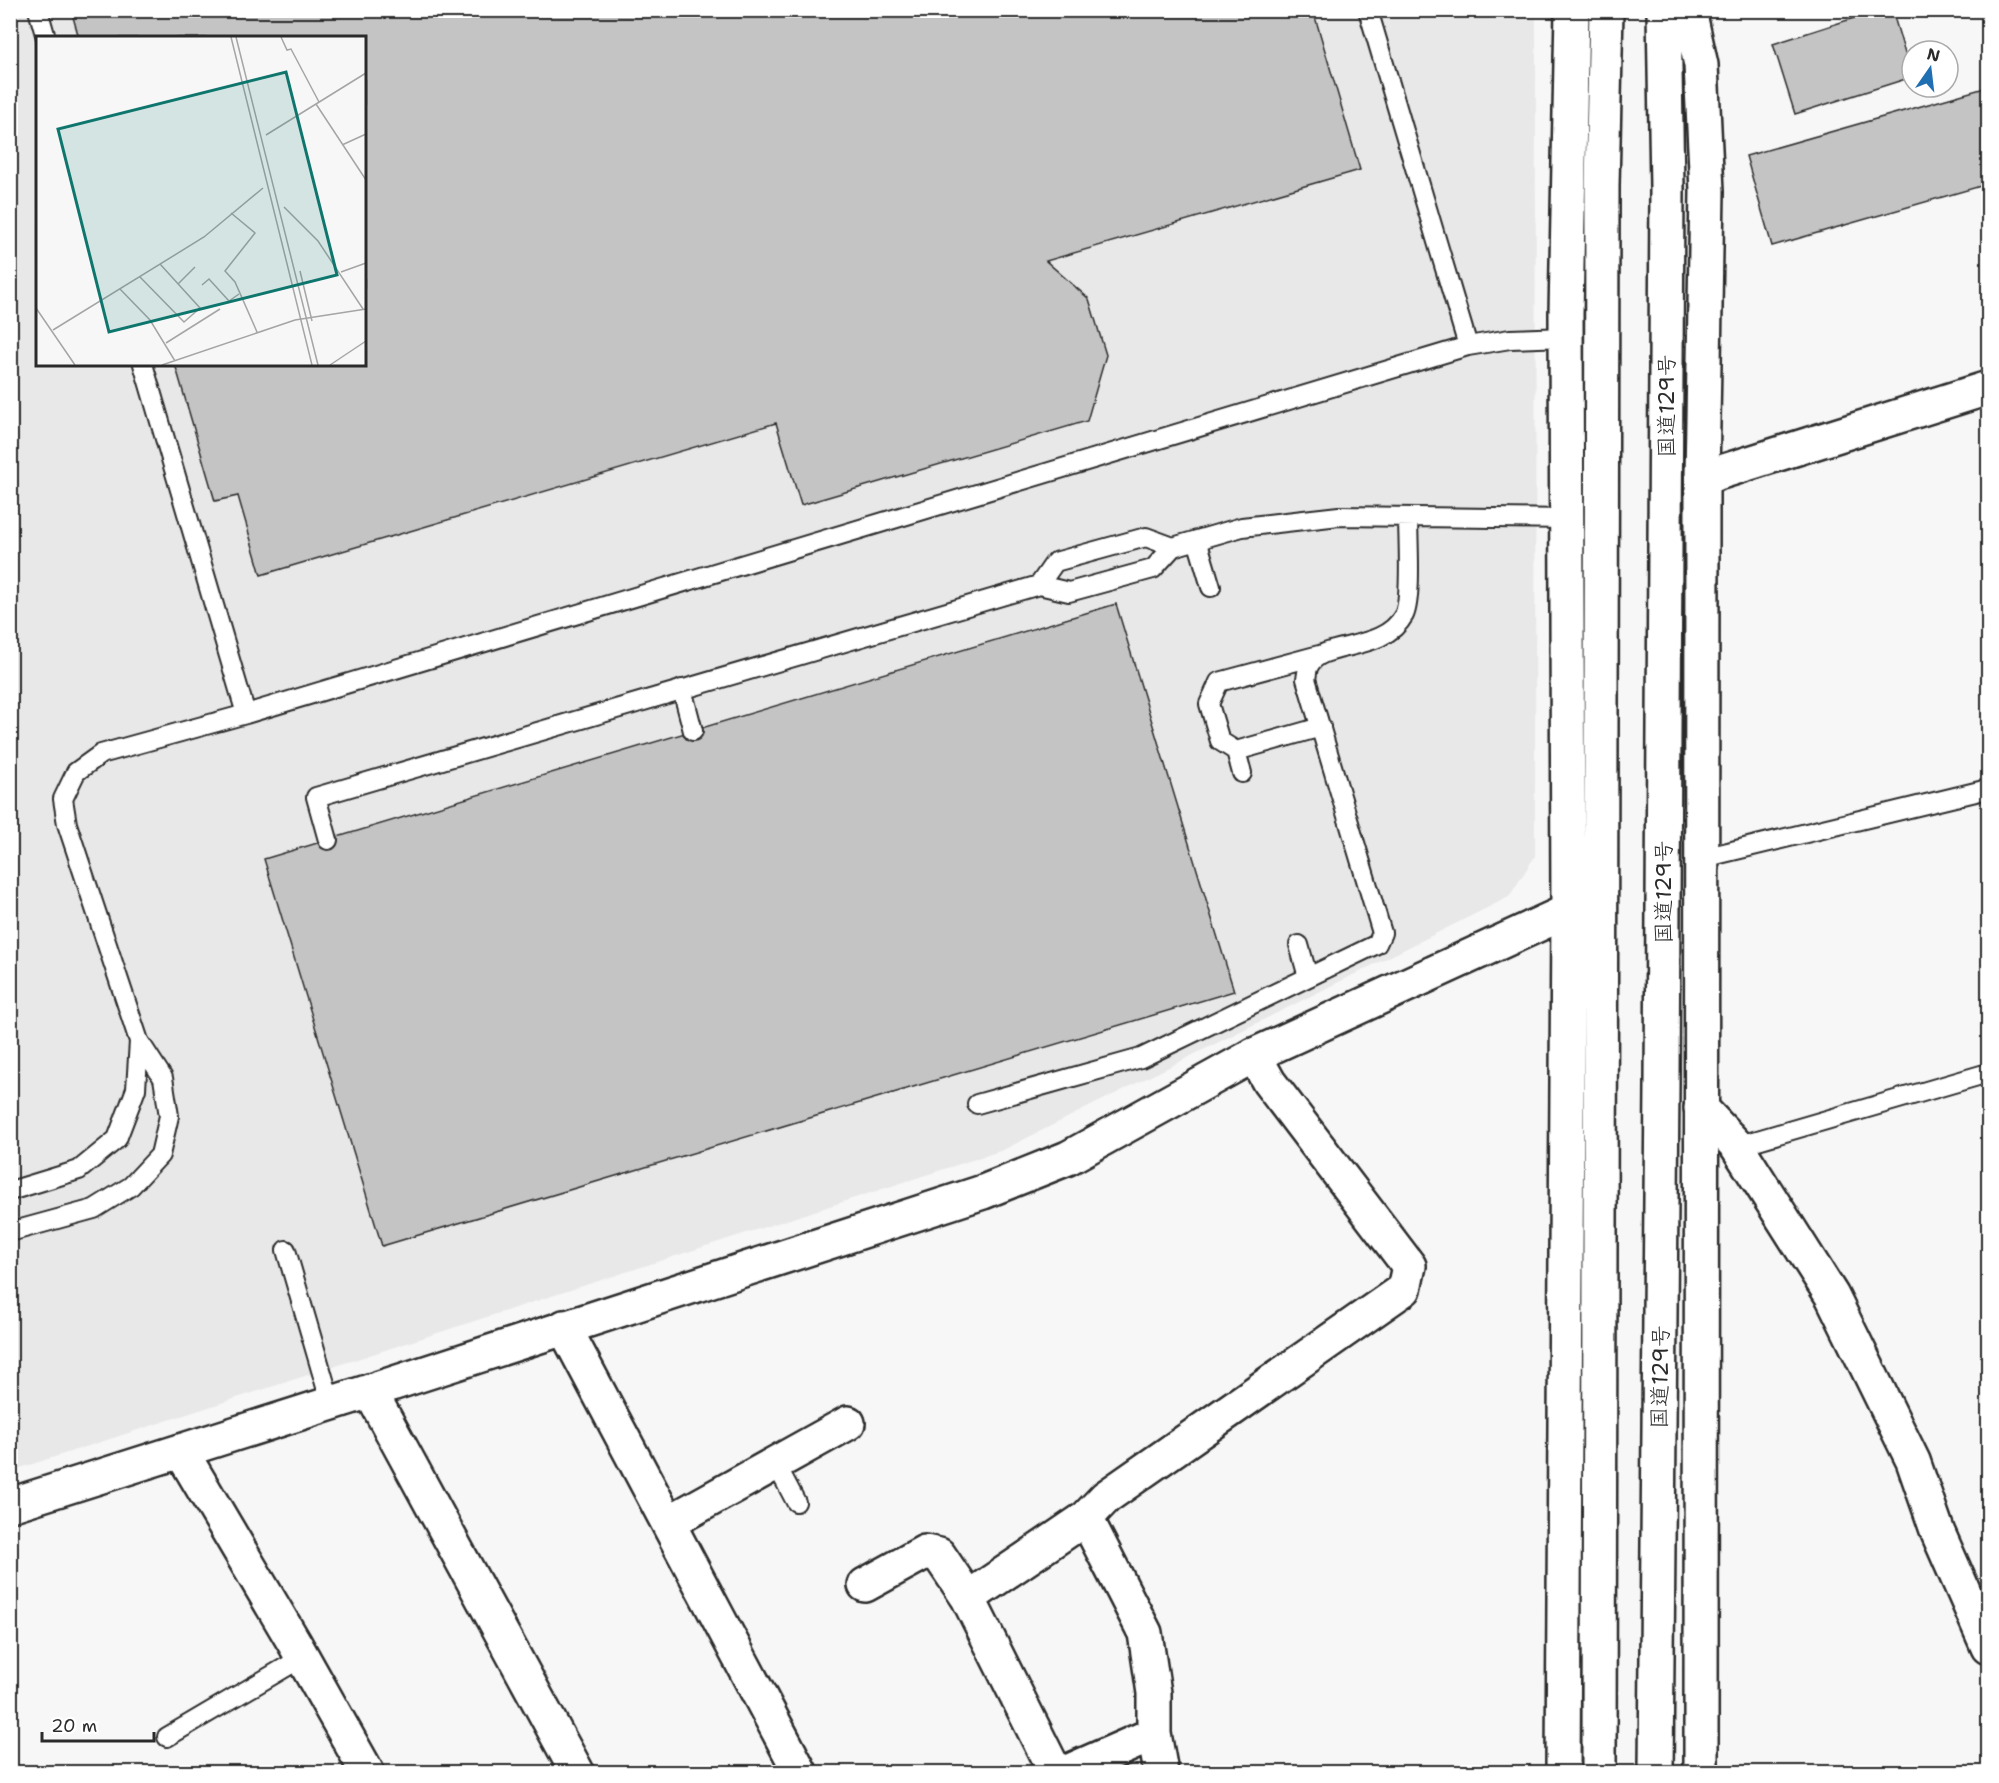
<svg xmlns="http://www.w3.org/2000/svg" width="1999" height="1783" font-family="'Shantell Sans','Klee One',sans-serif">
<rect width="100%" height="100%" fill="#f7f7f7"/>
<filter id="ink" filterUnits="userSpaceOnUse"><feTurbulence type="fractalNoise" baseFrequency=".0167" numOctaves="2"/><feDisplacementMap in="SourceGraphic" scale="12" xChannelSelector="R" yChannelSelector="G"/><feConvolveMatrix kernelMatrix="1 2 1 2 8 2 1 2 1" color-interpolation-filters="sRGB"/></filter>
<g filter="url(#ink)">
<path fill="#e8e8e8" fill-rule="evenodd" d="M 10,11 L 1536,11 L 1535,856 L 1509,897 L 1003,1150 L 11,1471 ZM 38,38 L 364,38 L 364,364 L 38,364 Z"/>
<path fill="#c4c4c4" stroke="#2b2b2b" stroke-width="1.5" d="M 71,10 L 1313,10 L 1360,170 L 1046,261 L 1089,299 L 1106,355 L 1087,421 L 801,505 L 776,423 L 261,575 L 238,496 L 215,501 L 175,364 L 364,364 L 364,38 L 79,38 Z
M 1879,10 L 1892,10 L 1912,77 L 1795,114 L 1773,44 Z
M 1988,87 L 1988,184 L 1772,246 L 1746,156 Z
M 1116,604 L 1234,991 L 382,1246 L 264,859 Z"/>
<g fill="none" stroke-linecap="round" stroke-linejoin="round">
<defs>
<path id="lane" d="M 38,10 L 46,38
M 1368,10 L 1468,346
M 143,364 L 246,714
M 1197,540 L 1211,587
M 1039,585 L 1055,562 L 1146,537 L 1173,547
M 682,689 L 693,731
M 1236,751 L 1321,727
M 1242,773 L 1236,751 L 1220,741 L 1209,704 L 1219,682 L 1319,655
M 328,840 L 316,797 L 1039,585 L 1069,592 L 1153,569 L 1173,547 L 1242,527 L 1339,516 L 1567,519
M 1703,858 L 1988,789
M 1299,945 L 1308,977
M 977,1104 L 1141,1058 L 1377,944 L 1382,933 L 1306,679 C 1307,675 1307,669 1309,666 C 1321,640 1383,654 1404,615 C 1412,599 1408,538 1408,517
M 1737,1146 L 1988,1073
M 10,1191 L 79,1170 L 117,1139 L 136,1089 L 139,1041
M 10,1232 L 94,1209 L 131,1186 L 160,1155 L 169,1116 L 163,1078 L 139,1041 L 67,824 L 63,799 L 76,772 L 101,754 L 246,714 L 1468,346 L 1510,339 L 1567,337
M 286,1250 L 331,1404
M 776,1464 L 796,1502
M 167,1737 L 303,1657"/>
<path id="street" d="M 1702,478 L 1988,388
M 1701,1108 L 1737,1146 L 1832,1296 L 1913,1461 L 1938,1533 L 1988,1647
M 564,1327 L 800,1772
M 370,1391 L 577,1772
M 181,1451 L 295,1644 L 367,1772
M 668,1523 L 848,1423
M 865,1585 L 925,1552 L 939,1555 L 968,1598 L 1055,1772
M 968,1598 L 1086,1518
M 1067,1772 L 1154,1734
M 1161,1772 L 1154,1734 L 1154,1693 L 1145,1633 L 1086,1518 L 1106,1497 L 1404,1289 L 1409,1266 L 1269,1082 L 1254,1055"/>
<path id="secondary" d="M 10,1505 L 370,1391 L 983,1192 L 1068,1158 L 1254,1055 L 1568,911"/>
<path id="highway" d="M 1689,10 L 1701,65 L 1707,191 L 1702,478 L 1701,1772
M 1563,1772 L 1568,911 L 1566,314 L 1572,10
M 1599,1772 L 1602,186 L 1606,10
M 1656,1772 L 1662,1085 L 1667,188 L 1664,10"/>
</defs>
<use href="#lane" stroke="#2b2b2b" stroke-width="22"/>
<use href="#street" stroke="#2b2b2b" stroke-width="38"/>
<use href="#secondary" stroke="#2b2b2b" stroke-width="38"/>
<use href="#highway" stroke="#2b2b2b" stroke-width="38"/>
<use href="#lane" stroke="#fff" stroke-width="18"/>
<use href="#street" stroke="#fff" stroke-width="33"/>
<use href="#secondary" stroke="#fff" stroke-width="33"/>
<use href="#highway" stroke="#fff" stroke-width="33"/>
</g>
</g>
<g text-anchor="middle" dominant-baseline="central" stroke-width="6" stroke-linejoin="round" paint-order="stroke">
<g font-size="22" fill="#2b2b2b" stroke="#fff">
<text transform="translate(1666 406) rotate(-90)">国道129号</text>
<text transform="translate(1663 892) rotate(-90)">国道129号</text>
<text transform="translate(1660 1377) rotate(-89)">国道129号</text>
</g>
</g>
<g transform="translate(36 36)">
<rect width="330" height="330" fill="#f7f7f7"/>
<path fill="none" stroke="#a5a5a5" stroke-width="1.5" d="M 195,1 L 276,329M 200,1 L 282,329M 245,1 L 251,14 L 255,13 L 283,66M 280,68 L 330,144M 230,99 L 330,37M 306,109 L 330,98M 248,171 L 282,205 L 327,273M 195,177 L 219,197 L 189,235 L 199,246 L 221,296M 264,235 L 276,285M 305,236 L 330,227M 104,241 L 148,286 L 164,272 L 124,228M 142,248 L 159,231M 166,249 L 173,243 L 193,265 L 203,258M 84,253 L 114,284 L 139,325M 0,272 L 39,329M 17,294 L 168,201 L 227,152M 130,307 L 184,273M 126,329 L 259,284 L 330,273M 294,329 L 330,305"/>
<path fill="#0f766e" fill-opacity="0.15" stroke="#0f766e" stroke-width="3" d="M 250,36 L 301,239 L 73,296 L 22,93 Z"/>
<rect width="330" height="330" fill="none" stroke="#2b2b2b" stroke-width="3"/>
</g>
<rect width="1999" height="1783" fill="none" stroke="#fff" stroke-width="36"/>
<rect x="18" y="18" width="1963" height="1747" fill="none" stroke="#2b2b2b" stroke-width="2" filter="url(#ink)"/>
<g transform="translate(1930 69) rotate(14)"><circle r="28" fill="#ffffff" stroke="#aaaaaa" stroke-width="1.5"/>
<path d="M0-4.5L10 22L0 15L-10 22Z" fill="#1f6fb2"/>
<text y="-9" font-size="16" font-weight="bold" text-anchor="middle" fill="#2b2b2b">N</text>
</g>
<path d="M42 1732v9h112v-9" fill="none" stroke="#2b2b2b" stroke-width="3"/>
<text x="51" y="1732" font-size="18" fill="#2b2b2b" stroke="#ffffff" stroke-width="4.5" paint-order="stroke">20 m</text>
</svg>
